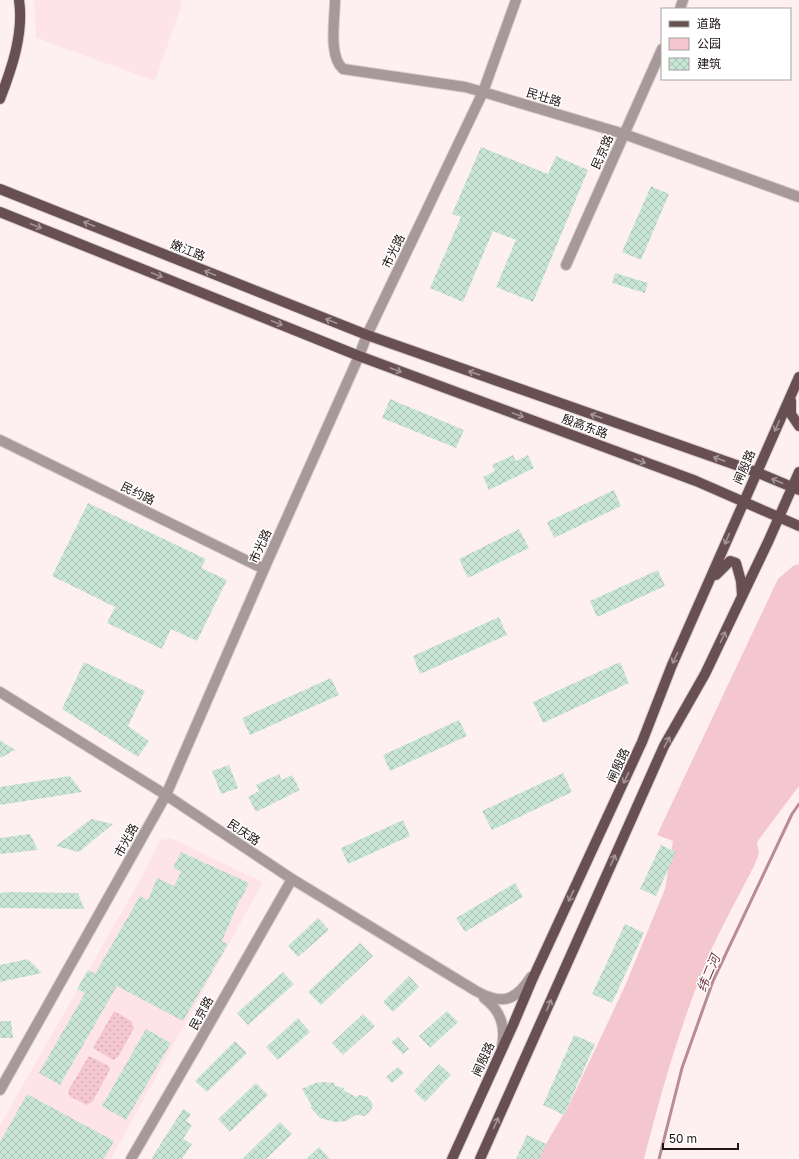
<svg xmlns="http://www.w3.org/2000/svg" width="799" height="1159" font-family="'Golos Text','Noto Sans SC',sans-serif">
<defs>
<pattern id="grass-dots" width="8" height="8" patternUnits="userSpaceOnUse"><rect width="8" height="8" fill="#f4c6cd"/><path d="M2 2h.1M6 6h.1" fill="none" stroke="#d1a9af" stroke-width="1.8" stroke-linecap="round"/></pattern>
<pattern id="building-cross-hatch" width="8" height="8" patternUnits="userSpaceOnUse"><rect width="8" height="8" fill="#c9e6d5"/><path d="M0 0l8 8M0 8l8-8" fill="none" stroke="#acc4b6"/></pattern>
</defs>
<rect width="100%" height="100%" fill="#fef0f1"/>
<path fill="#fee4e8" d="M 34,0 L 181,0 L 182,4 L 155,81 L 36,38 Z
M 171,838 L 263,882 L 111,1159 L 0,1159 L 0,1125 L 141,878 L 159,842 L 161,840 Z"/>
<path fill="url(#grass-dots)" d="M 114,1011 L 131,1021 L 134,1028 L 118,1057 L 113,1060 L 93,1048 Z
M 89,1056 L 109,1066 L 110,1069 L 93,1101 L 87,1105 L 71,1097 L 68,1093 L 69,1089 Z"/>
<path fill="#f4c6cd" d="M 799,564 L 799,786 L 757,842 L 759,853 L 755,864 C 741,892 725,920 712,948 C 683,1016 662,1088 644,1159 L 537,1159 L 569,1105 L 625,986 L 665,889 L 673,841 L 657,835 L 778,579 L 793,566 Z"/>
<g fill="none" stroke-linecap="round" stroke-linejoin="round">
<path stroke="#b88c93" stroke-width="3" d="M 659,1159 L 682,1068 L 713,981 L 792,814 L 799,804"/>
</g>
<path fill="url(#building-cross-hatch)" d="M 481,147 L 548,174 L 556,156 L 588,170 L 533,302 L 496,287 L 516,240 L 493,231 L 463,302 L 430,288 L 461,217 L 452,214 Z
M 651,186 L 669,194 L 641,260 L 622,252 Z
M 615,273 L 648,283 L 645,293 L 612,283 Z
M 390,399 L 464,430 L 456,448 L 382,418 Z
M 513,455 L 516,461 L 528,455 L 534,468 L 489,490 L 483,477 L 495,471 L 492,465 Z
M 614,490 L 621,506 L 554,538 L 547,522 Z
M 88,503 L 206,559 L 201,568 L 227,580 L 197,641 L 171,629 L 162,649 L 107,623 L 115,607 L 52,576 Z
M 519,529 L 529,548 L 468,578 L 459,559 Z
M 658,570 L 665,586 L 597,617 L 590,601 Z
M 499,617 L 507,635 L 420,674 L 413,656 Z
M 84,662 L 145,691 L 128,726 L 149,741 L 138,757 L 62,709 Z
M 620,662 L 629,683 L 543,723 L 533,702 Z
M 331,678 L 339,695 L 250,735 L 242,718 Z
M 459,720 L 467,736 L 390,771 L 383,755 Z
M 0,740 L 15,750 L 0,758 Z
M 229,765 L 238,788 L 221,794 L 212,771 Z
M 563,773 L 572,792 L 492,830 L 482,811 Z
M 279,774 L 282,780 L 292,775 L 300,790 L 256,812 L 248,797 L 259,791 L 256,785 Z
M 70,776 L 82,792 L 0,805 L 0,787 Z
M 91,819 L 113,824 L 79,852 L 56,846 Z
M 403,820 L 410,836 L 348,864 L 341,848 Z
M 30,834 L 38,850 L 0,854 L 0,838 Z
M 661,845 L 676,852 L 656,896 L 640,889 Z
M 181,852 L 249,883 L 241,899 L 240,899 L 222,941 L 228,944 L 183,1021 L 117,986 L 60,1085 L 39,1073 L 85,993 L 77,989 L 88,970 L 95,974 L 140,896 L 148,900 L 157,878 L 174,886 L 181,872 L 173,868 Z
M 515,883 L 523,897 L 465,932 L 456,918 Z
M 10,892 L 78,893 L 84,909 L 0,908 L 0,893 Z
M 318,918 L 329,930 L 298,957 L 288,946 Z
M 625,924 L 644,933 L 612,1003 L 592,994 Z
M 360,943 L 373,956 L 321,1005 L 308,992 Z
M 28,959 L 42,973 L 0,982 L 0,965 Z
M 283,972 L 294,984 L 248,1025 L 237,1013 Z
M 409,976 L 419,987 L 393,1012 L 383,1002 Z
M 447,1011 L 458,1022 L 430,1048 L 419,1036 Z
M 363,1014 L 375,1026 L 343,1055 L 332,1043 Z
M 298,1018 L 310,1032 L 278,1060 L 266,1047 Z
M 0,1021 L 11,1021 L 13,1038 L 0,1038 Z
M 146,1029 L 171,1043 L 126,1120 L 102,1106 Z
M 574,1035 L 595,1044 L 564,1115 L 543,1105 Z
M 398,1037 L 409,1049 L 403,1054 L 391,1042 Z
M 235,1041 L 247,1053 L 207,1092 L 195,1081 Z
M 439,1064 L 451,1075 L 425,1102 L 414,1091 Z
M 398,1067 L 404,1073 L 392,1083 L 386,1077 Z
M 323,1082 L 335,1083 L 335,1086 L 344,1088 L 343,1090 L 356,1097 L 360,1095 L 368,1097 L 373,1105 L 371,1110 L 365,1116 L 356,1115 L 346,1121 L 335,1122 L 320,1118 L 310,1107 L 312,1106 L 302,1089 L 315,1083 Z
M 256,1083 L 268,1095 L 230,1132 L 218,1119 Z
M 27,1094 L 114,1141 L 104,1159 L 0,1159 L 0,1142 Z
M 183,1109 L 191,1114 L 186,1121 L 192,1125 L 183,1139 L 192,1144 L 182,1159 L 151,1159 Z
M 280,1122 L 292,1134 L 266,1159 L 242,1159 Z
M 527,1135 L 546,1144 L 539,1159 L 516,1159 Z
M 319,1147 L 330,1159 L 306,1159 Z"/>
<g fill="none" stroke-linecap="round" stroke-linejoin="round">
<defs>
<path id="minor" d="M 335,0 C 335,19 328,56 343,69 L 465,87 L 483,92 L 624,134 L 799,197
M 680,9 L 683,0
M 566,265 L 662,49
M 0,440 L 264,569
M 0,692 L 166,795 L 292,879 L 476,991 C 501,1005 515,1002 531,977
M 484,998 C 500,1010 506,1025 502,1046
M 0,1090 L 166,795 L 264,569 L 359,356 L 367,335 L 483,92 L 516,0
M 131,1159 L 199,1042 L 292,879"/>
<path id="major" d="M 0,99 C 12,68 24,33 19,0
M 0,189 L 367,335 L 756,472 L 799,490
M 0,212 L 359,356 L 696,481 L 799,526
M 791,401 L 791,414 L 799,426
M 716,575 L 730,561 L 736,563 L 741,581 L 742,595
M 452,1159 L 513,1025 L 532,980 L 642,742 L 672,665 L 799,377
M 480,1159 L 664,746 L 705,674 L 768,542 L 799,472"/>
</defs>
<use href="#minor" stroke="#dacdce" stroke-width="12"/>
<use href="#major" stroke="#dacdce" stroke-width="12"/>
<use href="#minor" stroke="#a7999a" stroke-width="10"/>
<use href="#major" stroke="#674f52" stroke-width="10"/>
</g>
<defs><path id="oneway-shaft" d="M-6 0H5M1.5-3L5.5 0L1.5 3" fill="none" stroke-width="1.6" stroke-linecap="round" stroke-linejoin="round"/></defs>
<g stroke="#a49597">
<use href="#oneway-shaft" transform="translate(89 224) rotate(-158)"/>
<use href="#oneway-shaft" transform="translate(36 226) rotate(22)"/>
<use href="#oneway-shaft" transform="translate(210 273) rotate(-158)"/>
<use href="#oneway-shaft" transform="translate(157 275) rotate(22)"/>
<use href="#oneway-shaft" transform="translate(331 321) rotate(-158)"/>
<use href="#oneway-shaft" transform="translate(277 323) rotate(22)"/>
<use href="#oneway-shaft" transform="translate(396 370) rotate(20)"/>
<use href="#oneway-shaft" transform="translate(474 373) rotate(-161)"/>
<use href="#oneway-shaft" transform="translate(518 415) rotate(20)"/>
<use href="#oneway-shaft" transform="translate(596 416) rotate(-161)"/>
<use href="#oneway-shaft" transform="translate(777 426) rotate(114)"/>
<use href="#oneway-shaft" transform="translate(719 459) rotate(-161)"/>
<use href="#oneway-shaft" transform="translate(640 461) rotate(20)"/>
<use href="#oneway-shaft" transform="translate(777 481) rotate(-157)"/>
<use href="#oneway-shaft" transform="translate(727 539) rotate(113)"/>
<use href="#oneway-shaft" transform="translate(723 637) rotate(-65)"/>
<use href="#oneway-shaft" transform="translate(675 658) rotate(115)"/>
<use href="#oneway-shaft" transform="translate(667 742) rotate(-62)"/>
<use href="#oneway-shaft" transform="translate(626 778) rotate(115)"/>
<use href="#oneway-shaft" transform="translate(613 860) rotate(-66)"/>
<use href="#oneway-shaft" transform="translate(571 896) rotate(115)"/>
<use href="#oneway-shaft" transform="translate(549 1005) rotate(-67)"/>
<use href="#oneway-shaft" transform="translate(496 1123) rotate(-66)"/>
</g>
<g text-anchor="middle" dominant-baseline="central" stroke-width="3" stroke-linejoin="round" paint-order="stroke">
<g font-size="12" fill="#201516" stroke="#fff">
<text transform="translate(544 97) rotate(17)">民壮路</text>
<text transform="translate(602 152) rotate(-66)">民京路</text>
<text transform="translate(188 250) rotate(22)">嫩江路</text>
<text transform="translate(393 251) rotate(-64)">市光路</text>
<text transform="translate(585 426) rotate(20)">殷高东路</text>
<text transform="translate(744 467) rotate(-66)">闸殷路</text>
<text transform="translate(138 493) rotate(26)">民约路</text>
<text transform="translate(260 546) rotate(-65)">市光路</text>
<text transform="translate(618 765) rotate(-65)">闸殷路</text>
<text transform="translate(244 832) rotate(34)">民庆路</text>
<text transform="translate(126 840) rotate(-61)">市光路</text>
<text transform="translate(201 1013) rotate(-61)">民京路</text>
<text transform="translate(483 1059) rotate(-65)">闸殷路</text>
</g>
<g font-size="13" font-style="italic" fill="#713541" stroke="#fff">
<text transform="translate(708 973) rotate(-67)">纬二河</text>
</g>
</g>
<rect x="661" y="8" width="130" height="72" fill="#ffffff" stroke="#a6a1a2"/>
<rect x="669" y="21" width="20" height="6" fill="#674f52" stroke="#a6a1a2"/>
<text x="697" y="28" font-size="12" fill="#201516">道路</text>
<rect x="669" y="38" width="20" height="12" fill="#f4c6cd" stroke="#a6a1a2"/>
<text x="697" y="48" font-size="12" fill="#201516">公园</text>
<rect x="669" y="58" width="20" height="12" fill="url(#building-cross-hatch)" stroke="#a6a1a2"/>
<text x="697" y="68" font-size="12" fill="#201516">建筑</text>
<path d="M663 1143v6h75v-6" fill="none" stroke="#201516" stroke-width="2"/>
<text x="669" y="1143" font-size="12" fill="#201516" stroke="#ffffff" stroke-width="3" paint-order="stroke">50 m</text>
</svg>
